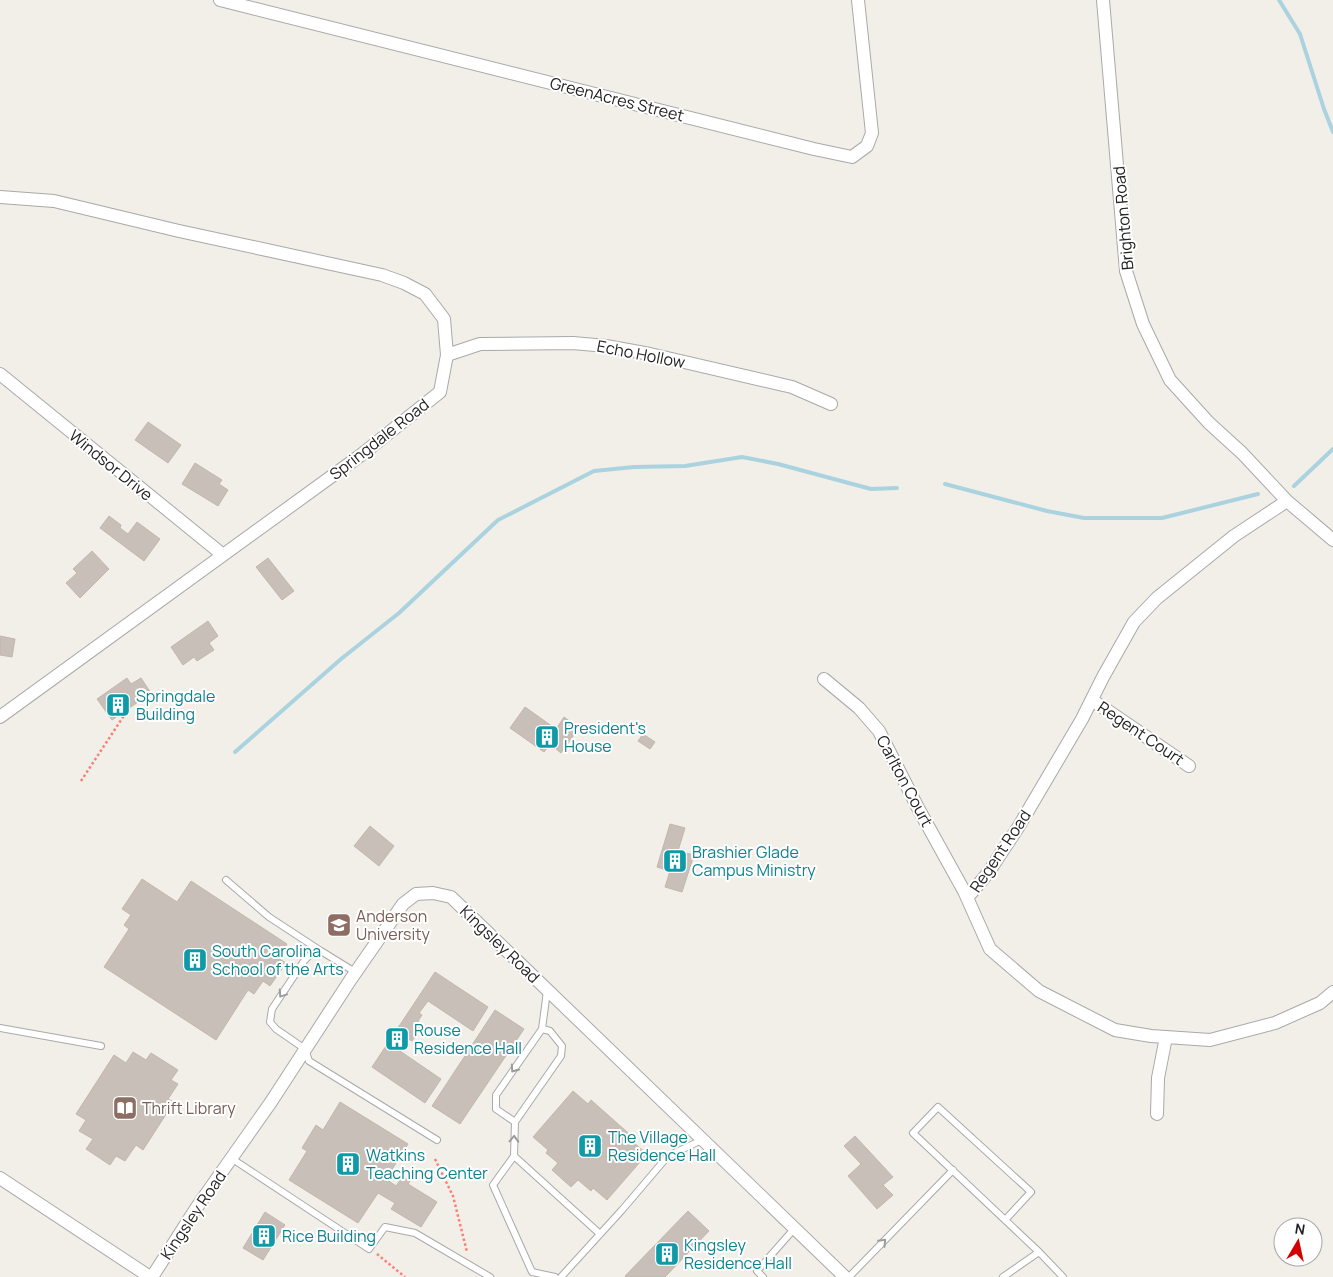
<svg xmlns="http://www.w3.org/2000/svg" width="1333" height="1277" font-family="Manrope,sans-serif">
<rect width="100%" height="100%" fill="#f2efe9"/>
<g fill="none" stroke-linecap="round" stroke-linejoin="round">
<path stroke="#aad3df" stroke-width="4" d="M 1279,0 L 1300,34 L 1324,109 L 1333,132
M 945,484 L 1047,511 L 1084,518 L 1162,518 L 1258,494
M 1294,486 L 1333,449
M 235,752 L 341,659 L 399,613 L 498,520 L 594,471 L 634,467 L 685,466 L 742,457 L 778,464 L 871,489 L 897,488"/>
</g>
<path fill="#c7bfb8" stroke="#c4b6ab" d="M 148,422 L 181,445 L 168,463 L 135,440 Z
M 195,463 L 222,480 L 219,484 L 228,490 L 218,506 L 182,484 Z
M 109,516 L 121,525 L 120,528 L 128,534 L 137,522 L 160,539 L 144,561 L 100,528 Z
M 92,551 L 109,569 L 80,598 L 66,583 L 77,573 L 73,569 Z
M 268,558 L 294,591 L 282,600 L 256,567 Z
M 208,621 L 218,636 L 209,643 L 214,650 L 197,661 L 194,657 L 183,665 L 171,647 Z
M 0,636 L 15,639 L 12,657 L 0,655 Z
M 127,678 L 131,684 L 141,678 L 151,693 L 112,720 L 97,699 Z
M 525,707 L 556,729 L 564,717 L 579,728 L 561,753 L 550,744 L 544,752 L 510,728 Z
M 643,734 L 655,742 L 650,749 L 638,741 Z
M 670,824 L 685,828 L 678,851 L 694,855 L 682,892 L 665,887 L 670,871 L 657,867 Z
M 370,826 L 394,846 L 379,866 L 354,846 Z
M 142,879 L 177,902 L 191,881 L 287,944 L 278,958 L 286,963 L 270,986 L 263,981 L 254,994 L 248,990 L 216,1040 L 104,967 L 129,929 L 124,925 L 131,915 L 122,909 Z
M 435,972 L 488,1007 L 473,1031 L 428,1001 L 419,1013 L 422,1015 L 418,1021 L 423,1025 L 412,1041 L 405,1037 L 397,1049 L 441,1079 L 425,1103 L 372,1067 Z
M 495,1010 L 524,1029 L 460,1124 L 432,1106 Z
M 133,1052 L 146,1060 L 151,1053 L 178,1070 L 171,1080 L 178,1084 L 168,1099 L 174,1102 L 143,1150 L 136,1145 L 125,1161 L 116,1156 L 110,1165 L 86,1149 L 93,1139 L 79,1131 L 86,1120 L 76,1114 L 114,1055 L 126,1063 Z
M 573,1091 L 588,1104 L 591,1100 L 635,1139 L 633,1142 L 647,1154 L 607,1200 L 593,1188 L 591,1191 L 578,1180 L 571,1187 L 552,1170 L 558,1163 L 546,1153 L 548,1150 L 533,1137 Z
M 340,1102 L 408,1144 L 386,1179 L 396,1186 L 403,1176 L 410,1181 L 408,1184 L 437,1202 L 421,1227 L 391,1209 L 395,1203 L 378,1193 L 358,1223 L 289,1180 L 307,1151 L 302,1148 L 316,1125 L 323,1130 Z
M 855,1136 L 893,1177 L 883,1185 L 893,1195 L 877,1209 L 848,1176 L 861,1164 L 844,1146 Z
M 688,1211 L 709,1231 L 665,1277 L 626,1277 L 625,1276 Z
M 265,1212 L 285,1225 L 263,1260 L 243,1248 Z"/>
<g fill="none" stroke-linecap="round" stroke-linejoin="round">
<defs>
<path id="service" d="M 226,880 L 269,917 L 321,951
M 355,972 L 321,951 L 312,953 L 304,961 L 272,1009 L 270,1022 L 276,1029 L 305,1049 L 309,1061 L 437,1140
M 0,1028 L 101,1046
M 542,1029 L 550,1031 L 562,1046 L 561,1056 L 515,1122 L 514,1156 L 493,1185 L 532,1272 L 555,1277
M 515,1122 L 496,1109 L 496,1095 L 542,1029 L 547,991
M 514,1156 L 600,1234
M 231,1158 L 369,1249 L 385,1227 L 415,1233 L 490,1277
M 1005,1220 L 1031,1192 L 938,1107 L 913,1133 L 1039,1252
M 561,1277 L 622,1210 L 668,1156 L 702,1140
M 763,1277 L 757,1271 L 794,1229
M 849,1277 L 953,1170
M 1003,1277 L 1039,1252 L 1063,1277"/>
<path id="minor" d="M 220,0 L 814,149 L 852,157 L 867,146 L 872,133 L 858,0
M 1103,0 L 1126,271 L 1143,324 L 1170,380 L 1209,423 L 1242,453 L 1287,501 L 1333,540
M 0,197 L 54,201 L 179,231 L 382,275 L 404,283 L 425,294 L 444,319 L 447,355 L 440,392 L 361,455 L 0,717
M 447,355 L 480,344 L 573,343 L 606,346 L 650,354 L 792,387 L 831,404
M 0,374 L 223,555
M 824,679 L 859,708 L 879,731 L 918,808 L 964,891 L 990,949 L 1039,991 L 1115,1030 L 1151,1036 L 1210,1040 L 1275,1023 L 1320,1003 L 1333,992
M 1092,700 L 1189,766
M 967,898 L 988,873 L 1019,826 L 1082,719 L 1103,677 L 1134,622 L 1157,598 L 1234,536 L 1287,501
M 1157,1114 L 1158,1078 L 1166,1037
M 0,1178 L 150,1277
M 152,1277 L 197,1207 L 271,1102 L 351,979 L 403,904 L 416,894 L 433,893 L 451,897 L 845,1277"/>
</defs>
<use href="#service" stroke="#a9a9a9" stroke-width="8"/>
<use href="#minor" stroke="#a9a9a9" stroke-width="14"/>
<path stroke="#fa8072" stroke-width="2.5" stroke-dasharray="2.5 2.5" stroke-linecap="butt" d="M 81,781 L 125,714 L 125,711
M 435,1159 L 453,1196 L 467,1252
M 377,1254 L 405,1277"/>
<use href="#service" stroke="#fff" stroke-width="6"/>
<use href="#minor" stroke="#fff" stroke-width="12"/>
</g>
<defs><path id="oneway-chevron" d="M-2-3.5L2.5 0L-2 3.5" fill="none" stroke-width="1.6" stroke-linecap="round" stroke-linejoin="round" transform="scale(1.25)"/></defs>
<g stroke="#9c9c9c">
<use href="#oneway-chevron" transform="translate(282 994) rotate(124)"/>
<use href="#oneway-chevron" transform="translate(514 1069) rotate(125)"/>
<use href="#oneway-chevron" transform="translate(514 1139) rotate(-88)"/>
<use href="#oneway-chevron" transform="translate(883 1242) rotate(-46)"/>
</g>
<defs>
<symbol id="building-square" viewBox="-11 -11 22 22"><rect x="-9" y="-9" width="18" height="18" rx="4" fill="#0f9aa8" stroke="#fff"/><path d="M-4-6H4V6H1V3H-1V6H-4ZM-2.5-4.3h1.7v1.8h-1.7ZM.8-4.3h1.7v1.8H.8ZM-2.5-1h1.7V.8h-1.7ZM.8-1h1.7V.8H.8Z" fill="#fff"/></symbol>
<symbol id="university-square" viewBox="-11 -11 22 22"><rect x="-9" y="-9" width="18" height="18" rx="4" fill="#8d6e63" stroke="#fff"/><path d="M0-5L7-2L0 1L-7-2ZM-4 1L0 2.5L4 1V4Q0 6-4 4Z" fill="#fff"/></symbol>
<symbol id="library-square" viewBox="-11 -11 22 22"><rect x="-9" y="-9" width="18" height="18" rx="4" fill="#8d6e63" stroke="#fff"/><path d="M-6-4Q-3-5.5-.7-3.5V5Q-3 3-6 4ZM6-4Q3-5.5 .7-3.5V5Q3 3 6 4Z" fill="#fff"/></symbol>
</defs>
<g fill-rule="evenodd">
<use href="#building-square" x="104" y="691" width="28" height="28"/>
<use href="#building-square" x="533" y="723" width="28" height="28"/>
<use href="#building-square" x="661" y="847" width="28" height="28"/>
<use href="#university-square" x="325" y="911" width="28" height="28"/>
<use href="#building-square" x="181" y="946" width="28" height="28"/>
<use href="#building-square" x="383" y="1025" width="28" height="28"/>
<use href="#library-square" x="111" y="1094" width="28" height="28"/>
<use href="#building-square" x="576" y="1132" width="28" height="28"/>
<use href="#building-square" x="334" y="1150" width="28" height="28"/>
<use href="#building-square" x="250" y="1222" width="28" height="28"/>
<use href="#building-square" x="653" y="1240" width="28" height="28"/>
</g>
<g text-anchor="middle" dominant-baseline="central" stroke-width="4" stroke-linejoin="round" paint-order="stroke">
<g font-size="16" fill="#222" stroke="#fff">
<text transform="translate(617 99) rotate(14)">GreenAcres Street</text>
<text transform="translate(1123 218) rotate(-95)">Brighton Road</text>
<text transform="translate(641 354) rotate(11)">Echo Hollow</text>
<text transform="translate(379 439) rotate(-38)">Springdale Road</text>
<text transform="translate(111 465) rotate(39)">Windsor Drive</text>
<text transform="translate(1141 733) rotate(34)">Regent Court</text>
<text transform="translate(905 781) rotate(62)">Carlton Court</text>
<text transform="translate(1000 851) rotate(-56)">Regent Road</text>
<text transform="translate(500 944) rotate(44)">Kingsley Road</text>
<text transform="translate(193 1215) rotate(-56)">Kingsley Road</text>
</g>
<g font-size="16" fill="#0d838f" stroke="#fff" text-anchor="start">
<text x="136" y="696">Springdale<tspan x="136" dy="18">Building</tspan></text>
<text x="564" y="728">President's<tspan x="564" dy="18">House</tspan></text>
<text x="692" y="852">Brashier Glade<tspan x="692" dy="18">Campus Ministry</tspan></text>
<text x="212" y="951">South Carolina<tspan x="212" dy="18">School of the Arts</tspan></text>
<text x="414" y="1030">Rouse<tspan x="414" dy="18">Residence Hall</tspan></text>
<text x="608" y="1137">The Village<tspan x="608" dy="18">Residence Hall</tspan></text>
<text x="366" y="1155">Watkins<tspan x="366" dy="18">Teaching Center</tspan></text>
<text x="282" y="1236">Rice Building</text>
<text x="684" y="1245">Kingsley<tspan x="684" dy="18">Residence Hall</tspan></text>
</g>
<g font-size="16" fill="#785e54" stroke="#fff" text-anchor="start">
<text x="356" y="916">Anderson<tspan x="356" dy="18">University</tspan></text>
<text x="142" y="1108">Thrift Library</text>
</g>
</g>
<g transform="translate(1298 1242) rotate(9)"><circle r="24" fill="#ffffff" stroke="#a7a7a7"/>
<path d="M0-4L9 19L0 12L-9 19Z" fill="#d40000"/>
<text y="-8" font-size="14" font-weight="bold" text-anchor="middle" fill="#222222">N</text>
</g>
</svg>
